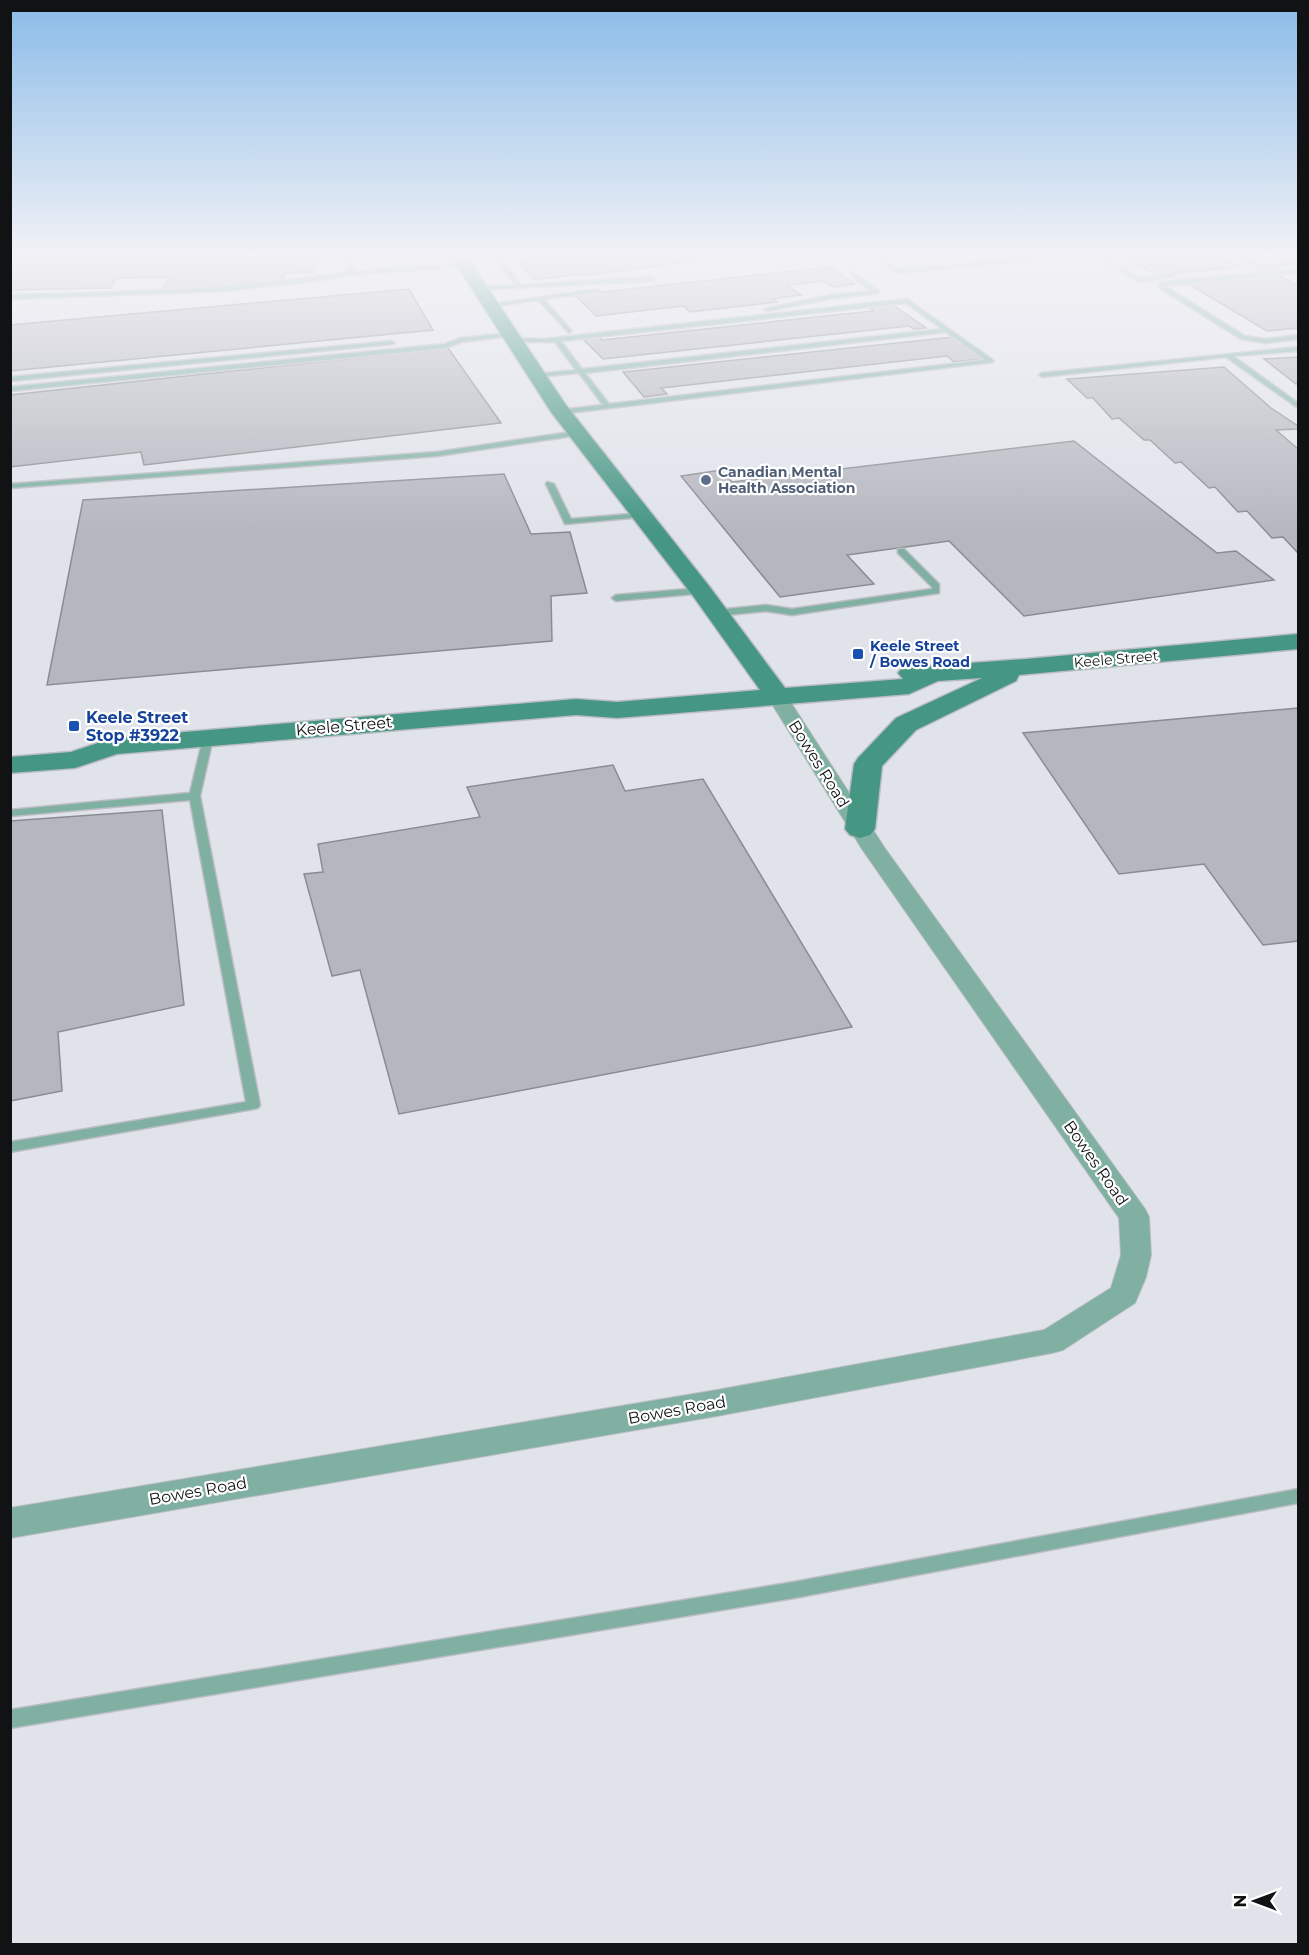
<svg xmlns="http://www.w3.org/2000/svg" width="1309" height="1955" font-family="Montserrat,sans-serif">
<rect width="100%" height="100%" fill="#e1e3eb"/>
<path fill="#b5b7bf" stroke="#8a8c93" stroke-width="1.5" d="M 10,258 L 317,258 L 314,272 L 285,273 L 281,284 L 162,291 L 169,277 L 115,278 L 111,288 L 10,290 L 15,281 L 10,281 Z
M 531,258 L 713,258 L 584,276 L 581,274 L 534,280 L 518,262 L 533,259 Z
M 1128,258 L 1224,258 L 1241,267 L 1156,275 Z
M 831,267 L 855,284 L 833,287 L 824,281 L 787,285 L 801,295 L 772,299 L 777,302 L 690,312 L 683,306 L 596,316 L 575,295 Z
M 1278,275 L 1298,286 L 1298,328 L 1267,331 L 1187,283 Z
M 409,289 L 433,330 L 10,371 L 10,325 Z
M 893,305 L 926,328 L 914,329 L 909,326 L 603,359 L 582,338 L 598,336 L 602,340 L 873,311 L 870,307 Z
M 954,337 L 983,359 L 954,362 L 947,356 L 661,388 L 667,394 L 644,397 L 623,372 Z
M 448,348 L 501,423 L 144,465 L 141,452 L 10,467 L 10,395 Z
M 1298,357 L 1298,383 L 1296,384 L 1264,359 Z
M 1224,367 L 1271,408 L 1298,426 L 1298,429 L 1276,430 L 1298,449 L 1298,553 L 1283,537 L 1272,538 L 1247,511 L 1238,512 L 1215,487 L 1209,488 L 1181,462 L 1175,463 L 1150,440 L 1144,440 L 1119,418 L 1112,419 L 1093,398 L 1087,398 L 1067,379 Z
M 1074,441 L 1217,553 L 1236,551 L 1274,580 L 1024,616 L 949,541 L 847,555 L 874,584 L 780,597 L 681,476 L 721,470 L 732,482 Z
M 504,474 L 531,534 L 570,532 L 587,593 L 551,596 L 552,641 L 47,685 L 83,500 Z
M 1298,708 L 1298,941 L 1263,945 L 1204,864 L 1119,874 L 1023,733 Z
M 613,765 L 625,791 L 703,779 L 852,1027 L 399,1114 L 360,970 L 332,976 L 304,874 L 323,872 L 318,844 L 480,817 L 467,787 Z
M 162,810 L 184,1005 L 58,1032 L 62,1091 L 10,1101 L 10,821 Z"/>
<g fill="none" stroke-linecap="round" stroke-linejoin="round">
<defs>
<path id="lane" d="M 346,258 L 352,258 L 354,271 L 462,263 L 465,265 L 462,267 L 351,275 L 309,282 L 224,291 L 10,299 L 10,295 C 124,292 236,290 348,272 Z
M 495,258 L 501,258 L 521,285 L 652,277 L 655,279 L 652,281 L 476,290 L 478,287 L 515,285 Z
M 877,258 L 884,258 L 899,269 L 1038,258 L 1063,258 L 898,273 Z
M 1099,258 L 1106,258 L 1140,278 L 1172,274 L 1175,276 L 1139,282 Z
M 1239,258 L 1247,258 L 1262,265 L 1298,261 L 1298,265 L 1261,269 Z
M 1298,269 L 1298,273 L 1165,286 L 1245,336 L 1265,339 L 1298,335 L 1298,339 L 1265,343 L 1241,339 L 1159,288 L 1159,284 L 1162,282 Z
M 853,272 L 879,291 L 879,293 L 829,299 L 767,311 L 764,309 L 829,295 L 871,291 L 851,275 Z
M 598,289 L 600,292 L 544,299 L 571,330 L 572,331 L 569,333 L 538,300 L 489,307 L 486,305 Z
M 907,299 L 993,360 L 993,362 L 561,414 L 558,414 L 558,410 L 603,405 L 579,373 L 534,377 L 533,376 L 536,374 L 576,370 L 555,342 L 512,342 L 509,340 L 512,338 L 544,339 ZM 906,303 L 942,329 L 582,369 L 561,341 ZM 946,332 L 985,360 L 609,404 L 585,373 Z
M 509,333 L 512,335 L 511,336 L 461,342 L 446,348 L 10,391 L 10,387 L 445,344 L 460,338 Z
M 392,341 L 395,343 L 394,344 L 10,381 L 10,377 Z
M 1298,347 L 1298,351 L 1233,356 L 1298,403 L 1298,408 L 1226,357 L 1042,377 L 1039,375 L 1042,373 Z
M 577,431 L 581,433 L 580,435 L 437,456 L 10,488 L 10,484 L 437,452 Z
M 547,482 L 554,484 L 571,519 L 642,513 L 646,515 L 642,517 L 565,524 L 546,484 Z
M 898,549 L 904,549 L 939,584 L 939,593 L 792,615 L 766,611 L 716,616 L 712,613 L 716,610 L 766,605 L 792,609 L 932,589 L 932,587 L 898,553 Z
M 701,588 L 704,589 L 704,593 L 616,601 L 612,598 L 616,595 Z
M 208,735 L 213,738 L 200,796 L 260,1105 L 258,1108 L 253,1109 L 10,1152 L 10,1142 L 246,1102 L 190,800 L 10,816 L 10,810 L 190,793 L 203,738 Z
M 1298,1489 L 1298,1503 L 794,1598 L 10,1728 L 10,1710 L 794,1582 Z"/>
<path id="street" d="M 1284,258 L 1298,258 L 1298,267 Z
M 777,690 L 784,692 L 884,847 L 1145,1209 L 1149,1217 L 1151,1255 L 1146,1277 L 1135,1303 L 1063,1350 L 1052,1353 L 717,1416 L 10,1538 L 10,1508 L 717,1390 L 1044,1330 L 1111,1288 L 1121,1255 L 1119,1218 L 862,849 L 767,696 L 770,692 Z"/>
<path id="secondary" d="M 452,258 L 468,258 L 566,405 L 709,586 L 785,688 L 903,679 L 898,673 L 902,668 L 1026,659 L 1298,634 L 1298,649 L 1019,675 L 1016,681 L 916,730 L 882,766 L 875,829 L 870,835 L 860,838 L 850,835 L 845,829 L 854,764 L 858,758 L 896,718 L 982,678 L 938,681 L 909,694 L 617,718 L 576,715 L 117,754 L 75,768 L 10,773 L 10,757 L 71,752 L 113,738 L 576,699 L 617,702 L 760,690 L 693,596 L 551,412 Z"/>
</defs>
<use href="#lane" stroke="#bcbdc4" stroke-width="3"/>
<use href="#street" stroke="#bcbdc4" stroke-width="2"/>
<use href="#secondary" stroke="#bcbdc4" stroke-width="3"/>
<use href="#lane" fill="#7fb0a2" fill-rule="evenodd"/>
<use href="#street" fill="#7fb0a2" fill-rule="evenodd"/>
<use href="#secondary" fill="#459683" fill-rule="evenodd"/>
</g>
<linearGradient id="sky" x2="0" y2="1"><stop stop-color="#8abbe8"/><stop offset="0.48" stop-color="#f2f2f6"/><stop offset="1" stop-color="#f2f2f6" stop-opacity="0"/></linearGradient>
<rect width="1309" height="532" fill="url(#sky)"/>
<circle fill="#5c6f8a" stroke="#fff" stroke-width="2" cx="706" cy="480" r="6"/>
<g fill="#1a4fb4" stroke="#fff" stroke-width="2">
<rect x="852" y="648" width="12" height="12" rx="3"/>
<rect x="68" y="720" width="12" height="12" rx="3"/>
</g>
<g text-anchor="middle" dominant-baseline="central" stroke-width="4.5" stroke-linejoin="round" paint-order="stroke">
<g font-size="14" font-weight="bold" fill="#4e5e75" stroke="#fff" text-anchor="start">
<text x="718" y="472">Canadian Mental<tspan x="718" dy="16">Health Association</tspan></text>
</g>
<g font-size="14" font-weight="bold" fill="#164399" stroke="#fff" text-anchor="start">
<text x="870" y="646">Keele Street<tspan x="870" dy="16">/ Bowes Road</tspan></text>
</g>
<g font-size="14" fill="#111214" stroke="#fff">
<text transform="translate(1116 659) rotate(-5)">Keele Street</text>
</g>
<g font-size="16" font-weight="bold" fill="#164399" stroke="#fff" text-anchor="start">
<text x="86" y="717">Keele Street<tspan x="86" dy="18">Stop #3922</tspan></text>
</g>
<g font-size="16" fill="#111214" stroke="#fff">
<text transform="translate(344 726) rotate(-5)">Keele Street</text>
<text transform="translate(819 764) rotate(58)">Bowes Road</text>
<text transform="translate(1096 1163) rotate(55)">Bowes Road</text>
<text transform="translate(677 1410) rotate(-10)">Bowes Road</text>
<text transform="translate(198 1491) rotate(-10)">Bowes Road</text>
</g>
</g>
<rect width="1309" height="1955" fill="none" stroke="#111214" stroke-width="24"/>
<g transform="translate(1255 1901) rotate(270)" stroke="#ffffff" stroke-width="4.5" paint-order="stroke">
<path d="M0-4.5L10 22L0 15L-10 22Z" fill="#111214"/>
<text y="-9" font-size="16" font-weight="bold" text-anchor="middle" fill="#111214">N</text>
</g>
</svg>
